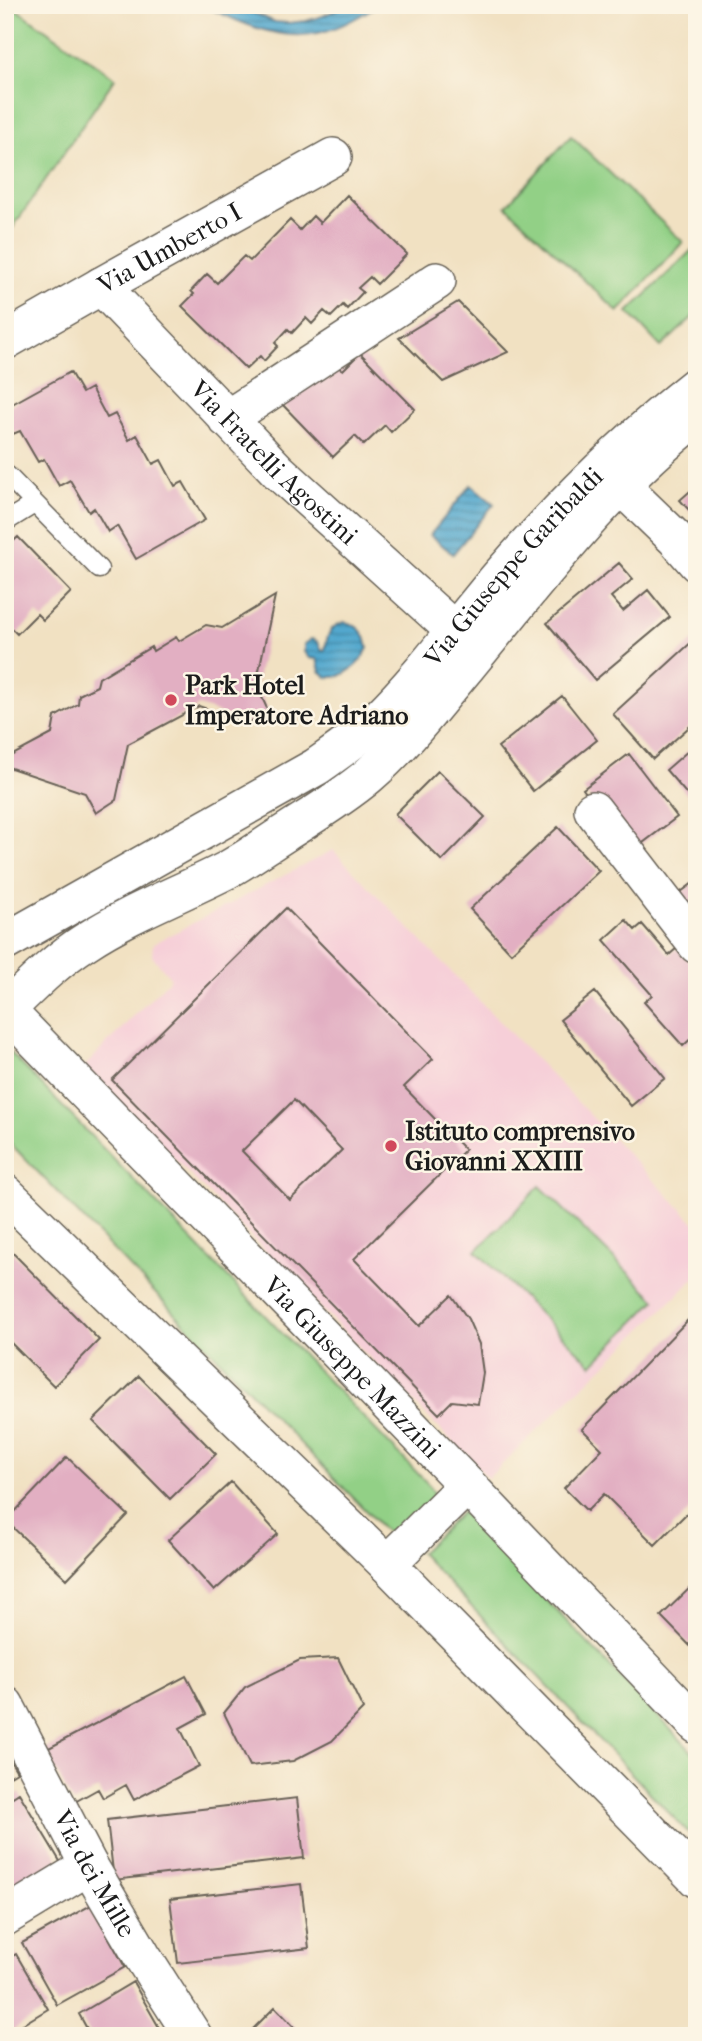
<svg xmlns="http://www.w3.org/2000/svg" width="702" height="2041" font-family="'IM FELL French Canon',serif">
<defs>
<pattern id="water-rules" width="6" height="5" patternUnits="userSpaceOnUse" patternTransform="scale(1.75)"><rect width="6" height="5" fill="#52a8ce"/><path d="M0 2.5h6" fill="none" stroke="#4388a6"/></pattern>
</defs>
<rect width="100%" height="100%" fill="#fcf5e5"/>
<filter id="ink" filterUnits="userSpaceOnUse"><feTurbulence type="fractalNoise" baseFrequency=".0143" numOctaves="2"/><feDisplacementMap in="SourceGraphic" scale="14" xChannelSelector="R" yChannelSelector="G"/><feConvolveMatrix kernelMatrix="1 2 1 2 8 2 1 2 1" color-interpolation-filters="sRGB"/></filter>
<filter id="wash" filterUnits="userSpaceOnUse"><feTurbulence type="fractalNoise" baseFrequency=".00686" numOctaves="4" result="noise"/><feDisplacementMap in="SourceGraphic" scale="28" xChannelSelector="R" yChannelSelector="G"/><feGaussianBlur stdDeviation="1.57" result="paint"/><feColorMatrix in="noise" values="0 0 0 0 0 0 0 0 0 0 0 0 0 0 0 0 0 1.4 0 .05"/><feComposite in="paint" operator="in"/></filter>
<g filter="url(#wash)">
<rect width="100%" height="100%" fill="#f1e1c2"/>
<path fill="#f6cfd8" d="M 333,850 L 697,1225 L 697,1276 L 488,1478 L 84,1067 L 171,978 L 152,956 L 153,944 Z"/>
<path fill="#92d086" stroke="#577651" stroke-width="2" d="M 5,5 L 10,5 L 115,78 L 5,239 Z
M 571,136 L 683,242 L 618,312 L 506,206 Z
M 696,246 L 697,313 L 661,347 L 628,312 Z
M 5,1047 L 431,1487 L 437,1500 L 395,1541 L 5,1138 Z
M 540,1186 L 656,1300 L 592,1365 L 476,1251 Z
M 462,1512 L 697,1757 L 697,1842 L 420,1553 Z"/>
<path fill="url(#water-rules)" stroke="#376275" stroke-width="2" d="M 203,5 L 234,5 L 275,22 L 288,23 L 306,21 L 323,16 L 346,5 L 378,5 C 326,38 296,45 238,21 C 227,16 214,11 203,5 Z
M 471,485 L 494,504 L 453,554 L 430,535 Z
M 345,622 C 358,625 366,634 368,648 C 361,663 345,679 327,677 L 320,671 L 317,659 L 309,658 L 304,652 L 304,644 L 311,639 C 319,640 319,645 322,651 L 325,650 C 327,636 329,626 345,622 Z"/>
<g id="blocks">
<path fill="#e2afc2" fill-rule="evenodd" d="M 347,195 L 407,254 L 377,284 L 370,277 L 358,288 L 363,292 L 347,309 L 343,305 L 331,317 L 324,311 L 312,324 L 306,318 L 292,333 L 288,329 L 275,343 L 278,346 L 264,361 L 260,356 L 246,369 L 182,306 L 194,294 L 191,291 L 207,274 L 217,283 L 244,256 L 250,261 L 290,220 L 300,230 L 313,216 L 320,223 Z
M 458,302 L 508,352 L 443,382 L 399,338 Z
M 360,353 L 415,409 L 391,432 L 385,425 L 364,445 L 355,436 L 333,457 L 281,403 L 332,364 L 343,370 Z
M 70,372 L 82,393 L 91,388 L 107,418 L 115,414 L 129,440 L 137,435 L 153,464 L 161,460 L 175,486 L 183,482 L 205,520 L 136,559 L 117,526 L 108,532 L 94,508 L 89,512 L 70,480 L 59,486 L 44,459 L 38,462 L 20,431 L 13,434 L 5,421 L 5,408 Z
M 697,485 L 697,519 L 680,500 Z
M 18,537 L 71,592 L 43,620 L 37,614 L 17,634 L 10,627 L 5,632 L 5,549 Z
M 619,563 L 633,579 L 611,597 L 623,611 L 648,590 L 670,617 L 595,680 L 547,623 Z
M 275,596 L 256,684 L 269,713 L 247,723 L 199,706 L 128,744 L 116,800 L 96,813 L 85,793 L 5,766 L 5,759 L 52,734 L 55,717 L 78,704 L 79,695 L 97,686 L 99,678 L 151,647 L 153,651 L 176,637 L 179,641 L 206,625 L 222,628 Z
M 695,639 L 697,720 L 653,759 L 613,714 Z
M 562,696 L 597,740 L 533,791 L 498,747 Z
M 697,743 L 697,806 L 666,770 Z
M 629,754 L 677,817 L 631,852 L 583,789 Z
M 438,771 L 485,817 L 442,861 L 395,814 Z
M 558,827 L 599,871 L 511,953 L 470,909 Z
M 697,880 L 697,921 L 677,895 Z
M 286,908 L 433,1059 L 404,1087 L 465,1150 L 354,1259 L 419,1326 L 451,1295 L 468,1319 L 479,1344 L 483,1373 L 478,1404 L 452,1401 L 439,1414 L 112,1080 ZM 294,1100 L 342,1150 L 290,1200 L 242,1151 Z
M 626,920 L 635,930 L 642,924 L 669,955 L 677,948 L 697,970 L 697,1033 L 683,1046 L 644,1002 L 652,995 L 604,940 Z
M 595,992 L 665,1078 L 631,1106 L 560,1020 Z
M 9,1249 L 99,1340 L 54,1386 L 5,1337 L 5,1253 Z
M 688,1320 L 697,1329 L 697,1503 L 655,1545 L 604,1494 L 587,1511 L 564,1488 L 602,1449 L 582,1429 Z
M 139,1376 L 216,1454 L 170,1499 L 93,1421 Z
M 67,1457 L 128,1515 L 67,1579 L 6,1521 Z
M 231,1482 L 278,1534 L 214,1591 L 168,1540 Z
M 697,1581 L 697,1653 L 661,1616 Z
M 338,1658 L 363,1709 L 332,1741 L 293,1761 L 250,1766 L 224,1713 L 245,1687 L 300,1660 Z
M 186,1676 L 206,1714 L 180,1728 L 199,1766 L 134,1800 L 126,1785 L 103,1798 L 98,1789 L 73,1803 L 45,1750 Z
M 5,1752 L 17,1772 L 5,1779 Z
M 19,1793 L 61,1863 L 5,1897 L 5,1802 Z
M 297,1798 L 304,1858 L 114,1880 L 107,1820 Z
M 301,1884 L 309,1948 L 178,1963 L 170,1899 Z
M 91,1905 L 125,1967 L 57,2005 L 22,1943 Z
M 16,1954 L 48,2009 L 5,2035 L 5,1960 Z
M 133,1982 L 164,2036 L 91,2036 L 79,2014 Z
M 275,2007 L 303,2036 L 246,2036 Z"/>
</g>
</g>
<g filter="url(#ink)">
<use href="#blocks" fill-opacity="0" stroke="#676156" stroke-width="2"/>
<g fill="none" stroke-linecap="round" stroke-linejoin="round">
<defs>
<path id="service" d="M 7,475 L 99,569
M 5,522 L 34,504"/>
<g id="minor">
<path id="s1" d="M 101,286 L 278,471 L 455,631"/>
<path id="s2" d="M 5,341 L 101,286 L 333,157"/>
<path d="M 227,419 L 437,281"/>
<path d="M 620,485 L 676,539 L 697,563"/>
<path d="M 593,810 L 697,945"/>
<path id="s3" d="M 5,942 L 316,767 C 337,752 360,737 379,718 C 423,675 459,624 499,577 C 560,507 624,442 697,385"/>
<path id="s4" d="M 5,1009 L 467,1485 L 697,1725"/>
<path d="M 5,1011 C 30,987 55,961 85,942 C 129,913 180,894 227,870 C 247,859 266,845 285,833 C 313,815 342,798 368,776 C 406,743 435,704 467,666 C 539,579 607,487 697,417"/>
<path d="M 5,1193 L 387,1564 L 697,1879"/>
<path d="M 387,1564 L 467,1485"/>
<path id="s5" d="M 5,1705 L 89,1866 L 142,1956 L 193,2036"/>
<path d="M 5,1917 L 89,1866"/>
</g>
</defs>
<use href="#service" stroke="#676156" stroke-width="21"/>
<use href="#minor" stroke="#676156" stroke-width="40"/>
<use href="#service" stroke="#fff" stroke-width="18"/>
<use href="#minor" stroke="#fff" stroke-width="37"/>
</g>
</g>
<g fill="#d1495b" stroke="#fcf5e5" stroke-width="2.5">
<circle cx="171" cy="700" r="7"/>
<circle cx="391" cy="1146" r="7"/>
</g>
<g text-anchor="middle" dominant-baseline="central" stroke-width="5" stroke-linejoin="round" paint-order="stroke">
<g font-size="26" fill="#1c1c1c" stroke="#fcf5e5">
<text stroke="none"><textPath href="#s2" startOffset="189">Via Umberto I</textPath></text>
<text stroke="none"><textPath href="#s1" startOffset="247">Via Fratelli Agostini</textPath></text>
<text stroke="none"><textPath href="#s3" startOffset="639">Via Giuseppe Garibaldi</textPath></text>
<text stroke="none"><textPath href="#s4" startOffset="499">Via Giuseppe Mazzini</textPath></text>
<text stroke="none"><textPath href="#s5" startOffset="191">Via dei Mille</textPath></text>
</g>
<g font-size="26" font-weight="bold" fill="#1c1c1c" stroke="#fcf5e5" text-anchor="start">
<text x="185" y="685">Park Hotel<tspan x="185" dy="30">Imperatore Adriano</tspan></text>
<text x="405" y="1131">Istituto comprensivo<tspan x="405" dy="30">Giovanni XXIII</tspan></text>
</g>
</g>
<rect width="702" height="2041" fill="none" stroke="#fcf5e5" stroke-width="28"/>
</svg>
